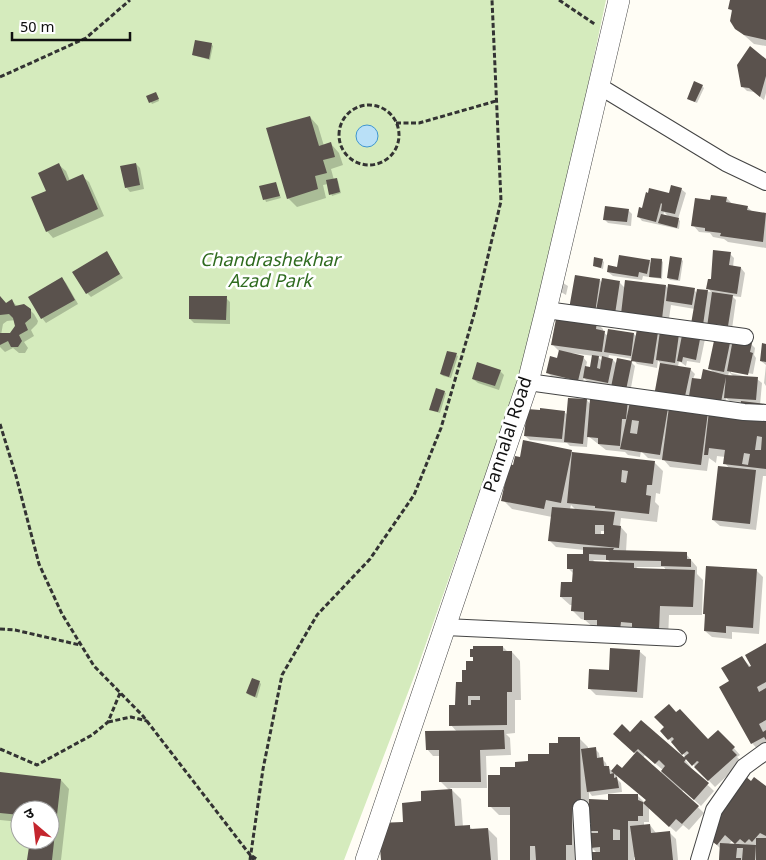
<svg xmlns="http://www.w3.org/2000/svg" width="766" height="860" font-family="Georgia,'Noto Sans Devanagari',serif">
<rect width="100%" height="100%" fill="#fffdf5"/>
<path fill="#d5ebbd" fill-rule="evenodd" d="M 0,0 L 606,0 L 536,331 L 417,669 L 344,860 L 0,860 ZM 20,810 L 50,810 L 50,840 L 20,840 Z"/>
<path fill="#b9e0f7" stroke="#3f96cf" d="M356 136a11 11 0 1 1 22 0a11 11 0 1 1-22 0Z"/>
<path fill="#0003" fill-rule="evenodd" d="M 731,0 L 766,0 L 766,46 L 754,44 L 736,28 L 733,12 L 730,9 Z
M 211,44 L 213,46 L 210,60 L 193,55 Z
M 766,60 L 766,93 L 764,100 L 754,92 L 747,91 L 742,86 Z
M 702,86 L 704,88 L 697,103 L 690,100 Z
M 157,95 L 159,101 L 152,104 L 148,97 Z
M 310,117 L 318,126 L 324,146 L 331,144 L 339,153 L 343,165 L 331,169 L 334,180 L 338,181 L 341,193 L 332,196 L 328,184 L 323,185 L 326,198 L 297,207 L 288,198 Z
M 136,164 L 140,168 L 144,189 L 130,192 L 126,187 Z
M 59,165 L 66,171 L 70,181 L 82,176 L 89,182 L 104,216 L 53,238 L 47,231 L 47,192 Z
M 275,183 L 281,198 L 266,202 L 261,187 Z
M 681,189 L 686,193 L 678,219 L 680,221 L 679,229 L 642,221 L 638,216 L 643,209 ZM 664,212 L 669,217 L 663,216 Z
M 727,198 L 733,205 L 747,207 L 753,212 L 766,214 L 766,248 L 728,242 L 724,239 L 713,237 L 710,233 L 699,232 L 693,225 L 711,202 Z
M 628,210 L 632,214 L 631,226 L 608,223 L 604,219 Z
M 106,253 L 123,278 L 91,297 L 87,293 Z
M 730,254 L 734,258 L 733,267 L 741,268 L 745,273 L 741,297 L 732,296 L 736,300 L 732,329 L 697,327 L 695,309 L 671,305 L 668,325 L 628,320 L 620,311 L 619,318 L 575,313 L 600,280 L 602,283 L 620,283 L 625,288 L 666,286 L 669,289 L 694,290 L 697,293 L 698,290 L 711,292 L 708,288 Z
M 681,259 L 683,261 L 680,281 L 670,280 L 668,278 Z
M 602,260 L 604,262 L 603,269 L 594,266 Z
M 649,261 L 652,264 L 662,261 L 663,262 L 662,279 L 643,276 L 642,280 L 613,276 L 608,272 Z
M 62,279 L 66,283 L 78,304 L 46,323 L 42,318 Z
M 563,283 L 568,286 L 566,295 L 561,292 Z
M 0,298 L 7,304 L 12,301 L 18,307 L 27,307 L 34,314 L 38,321 L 37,324 L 31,330 L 34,336 L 24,342 L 28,348 L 25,353 L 19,353 L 13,348 L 5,352 L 0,347 ZM 16,320 L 14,331 L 10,334 L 1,335 L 3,324 L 7,321 Z
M 226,298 L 230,302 L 230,324 L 194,323 L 190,319 Z
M 597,323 L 603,329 L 603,332 L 608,336 L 609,331 L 634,334 L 637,337 L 658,334 L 661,336 L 678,335 L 683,339 L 705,339 L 700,363 L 687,361 L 686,366 L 679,361 L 678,367 L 690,369 L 695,374 L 693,379 L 702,381 L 714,373 L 710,369 L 716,337 L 751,344 L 755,348 L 754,355 L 756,358 L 753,374 L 731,370 L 731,373 L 757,379 L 762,383 L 760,405 L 766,405 L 766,476 L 763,476 L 756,530 L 720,526 L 713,520 L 729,468 L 725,463 L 725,457 L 717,456 L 716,463 L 709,458 L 707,471 L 670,467 L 664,460 L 648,458 L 641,451 L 640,457 L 628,455 L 625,452 L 606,450 L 588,436 L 587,447 L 570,446 L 567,443 L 530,440 L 525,436 L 564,412 L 568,415 L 587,400 L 591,405 L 619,403 L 667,409 L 670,412 L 738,415 L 742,402 L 730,401 L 726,398 L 725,406 L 694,400 L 690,396 L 688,405 L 658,360 L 657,368 L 637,364 L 633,359 L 609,355 L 608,359 L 613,360 L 617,364 L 631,362 L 635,366 L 630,393 L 613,387 L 588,382 L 584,378 L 582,384 L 552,377 L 547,372 L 558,360 L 559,351 L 553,345 ZM 571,353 L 594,356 L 591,368 L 586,367 L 587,362 L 583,357 L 571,354 ZM 597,356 L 603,357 L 602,361 ZM 729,372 L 734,377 L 728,376 Z
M 766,345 L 766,386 L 764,383 L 766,365 L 761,361 Z
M 456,355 L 458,356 L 451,378 L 443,376 L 441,374 Z
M 500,371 L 504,375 L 499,390 L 478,383 L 473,379 Z
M 444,392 L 446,393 L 440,413 L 433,411 L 431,409 Z
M 571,451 L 574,453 L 654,462 L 663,471 L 660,494 L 656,493 L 655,502 L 659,506 L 657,522 L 621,518 L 620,526 L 627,534 L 626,552 L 686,554 L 697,567 L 697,574 L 703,580 L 702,615 L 669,615 L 668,640 L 594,628 L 585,620 L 581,619 L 573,611 L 573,605 L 570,605 L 561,597 L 574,583 L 574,574 L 568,568 L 586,555 L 584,550 L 556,547 L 550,541 L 552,517 L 512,509 L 503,500 L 514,466 L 520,458 ZM 571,505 L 576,510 L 570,509 ZM 601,531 L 605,531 L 606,535 L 601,535 ZM 593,560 L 608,560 L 611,563 L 596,563 ZM 636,567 L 664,567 L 666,570 L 639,569 Z
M 756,570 L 763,577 L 759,634 L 732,632 L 732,639 L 712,637 L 705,631 L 706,616 L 704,614 Z
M 766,645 L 766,749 L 760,752 L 752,743 L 730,682 L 742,658 L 753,669 Z
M 503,647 L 508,652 L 512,652 L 520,661 L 521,700 L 515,700 L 515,733 L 506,734 L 510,738 L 511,755 L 486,756 L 487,788 L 450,788 L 461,799 L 463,827 L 470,827 L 473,830 L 488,829 L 497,838 L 498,860 L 382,860 L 404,823 L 423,803 L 449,790 L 441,782 L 440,756 L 433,756 L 427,749 L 457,732 L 451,725 L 463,683 L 467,671 L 474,662 L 474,659 L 472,656 Z
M 639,651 L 646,657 L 643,698 L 596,695 L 589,688 Z
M 259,682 L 261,684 L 257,698 L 249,695 L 247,693 Z
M 661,731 L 708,741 L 725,738 L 740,755 L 737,757 L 742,762 L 715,787 Z
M 630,734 L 685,760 L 691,767 L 690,768 L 714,791 L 701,806 L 683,790 L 682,792 L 704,813 L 689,830 L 683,825 L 676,832 L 649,808 L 649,822 L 644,822 L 644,826 L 650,825 L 656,833 L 669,832 L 676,839 L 678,860 L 636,860 L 635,857 L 634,857 L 634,860 L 593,860 L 597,853 L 591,847 L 591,833 L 589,831 L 592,827 L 591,815 L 581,854 L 575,854 L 575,860 L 511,860 L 511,815 L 499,815 L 490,806 L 501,776 L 550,755 L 560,744 L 579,738 L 588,747 L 588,750 L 595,749 L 599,753 L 600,759 L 602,759 L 606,763 L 607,767 L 612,771 L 622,770 L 636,754 L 621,741 ZM 645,755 L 663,770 L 660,773 L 643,758 ZM 617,774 L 647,801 L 645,803 L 638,796 L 609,801 L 589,801 L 589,792 L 592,796 L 622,792 L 621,783 L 617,779 Z
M 0,773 L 61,780 L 69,789 L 61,860 L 28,860 L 31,840 L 50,840 L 50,810 L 20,810 L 20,822 L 0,820 Z
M 751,782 L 766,788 L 766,860 L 719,860 L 720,848 L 708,837 ZM 732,841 L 738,846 L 728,845 Z"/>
<path fill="#5a524d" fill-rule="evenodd" d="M 730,0 L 766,0 L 766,40 L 744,35 L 735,29 L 730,21 L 732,10 L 728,9 Z
M 195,40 L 212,43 L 209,59 L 192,55 Z
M 750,46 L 766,59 L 766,76 L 760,97 L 749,88 L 741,87 L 737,65 Z
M 694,81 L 703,85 L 695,102 L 687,99 Z
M 156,92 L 159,99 L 149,103 L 146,96 Z
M 310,116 L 319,146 L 331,142 L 335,157 L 323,160 L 327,173 L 315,176 L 318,189 L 287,199 L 266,128 Z
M 59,163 L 67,181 L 83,174 L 98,209 L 46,232 L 31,197 L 46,191 L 38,173 Z
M 136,163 L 140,185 L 125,188 L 120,166 Z
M 337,178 L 340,192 L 329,195 L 326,180 Z
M 276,182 L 280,196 L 263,200 L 259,186 Z
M 671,185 L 682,188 L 675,214 L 661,211 L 662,204 L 661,203 L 656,222 L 637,217 L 639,207 L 642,208 L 646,192 L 648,193 L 649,188 L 669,193 Z
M 711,195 L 727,197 L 726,202 L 748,206 L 747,210 L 766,213 L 763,242 L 720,236 L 721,233 L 705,231 L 705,228 L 691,226 L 695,198 L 710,200 Z
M 605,206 L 629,209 L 627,222 L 603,220 Z
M 661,214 L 679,218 L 677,228 L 658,223 Z
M 713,250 L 731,252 L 729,265 L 741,267 L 737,294 L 706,289 L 708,279 L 711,279 Z
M 107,251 L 120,274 L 86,294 L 72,272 Z
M 619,255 L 650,260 L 647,274 L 639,272 L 638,277 L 607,272 L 608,265 L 617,267 Z
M 670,256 L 682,258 L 678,280 L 667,278 Z
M 594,257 L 603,259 L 601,268 L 593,266 Z
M 651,258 L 662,259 L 661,278 L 649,277 Z
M 575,275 L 600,279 L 595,313 L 569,309 Z
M 62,277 L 75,300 L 41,319 L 28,297 Z
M 602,278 L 620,281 L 615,314 L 596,311 Z
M 625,280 L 666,285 L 662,319 L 621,314 Z
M 668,284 L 695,288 L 692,305 L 666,301 Z
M 697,289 L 708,290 L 703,325 L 691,324 Z
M 712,292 L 733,295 L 728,326 L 715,324 L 715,328 L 707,327 Z
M 0,296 L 6,303 L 12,299 L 15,306 L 24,304 L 31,309 L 31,318 L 25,323 L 28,330 L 19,335 L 22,341 L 18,347 L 11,347 L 8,341 L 0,345 L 0,333 L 10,333 L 15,326 L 13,318 L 9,314 L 0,315 Z
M 189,296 L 227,296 L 226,320 L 189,319 Z
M 556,319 L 597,321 L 596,329 L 605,331 L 602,352 L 551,345 Z
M 608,329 L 634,333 L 631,356 L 604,352 Z
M 637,329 L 658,332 L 653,364 L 631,361 Z
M 683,330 L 701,334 L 696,360 L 683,357 L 682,362 L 677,361 Z
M 660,331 L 679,334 L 675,363 L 656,360 Z
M 715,336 L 731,338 L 724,372 L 708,369 Z
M 733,339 L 752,343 L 750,352 L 753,353 L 748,375 L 727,371 Z
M 762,343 L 766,344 L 766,362 L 760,361 Z
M 559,350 L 584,356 L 578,381 L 546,373 L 550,356 L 557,358 Z
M 447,351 L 457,353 L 449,377 L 440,374 Z
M 592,355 L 599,356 L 597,368 L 600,369 L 602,356 L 613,359 L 608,383 L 583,378 L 585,366 L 590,367 Z
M 617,358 L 632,361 L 626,390 L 611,387 Z
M 477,362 L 501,370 L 495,386 L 472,379 Z
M 660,363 L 691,368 L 684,401 L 654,396 Z
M 703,369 L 726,375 L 758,377 L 756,400 L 724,398 L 726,377 L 721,402 L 689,396 L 692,378 L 701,379 Z
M 436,388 L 445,391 L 438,412 L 429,410 Z
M 568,398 L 587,399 L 583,444 L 564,442 Z
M 590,399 L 628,400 L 626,419 L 622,419 L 620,446 L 598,444 L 598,438 L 587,437 Z
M 741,401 L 766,404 L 766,469 L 723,464 L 725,450 L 709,448 L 708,455 L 704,455 L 709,411 L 740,410 ZM 757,436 L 762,437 L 761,450 L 755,450 ZM 744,453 L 750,454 L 748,465 L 742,464 Z
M 630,402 L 668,408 L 660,455 L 620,449 ZM 632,420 L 639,421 L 637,434 L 630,433 Z
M 669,407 L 708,412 L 701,465 L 662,460 Z
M 540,408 L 565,411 L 562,439 L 524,436 L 527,409 L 540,410 Z
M 523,440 L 572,450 L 561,503 L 546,500 L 544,509 L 501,501 L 509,464 L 513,465 L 515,456 L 520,457 Z
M 572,452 L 655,461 L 652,485 L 647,485 L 646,495 L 651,496 L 649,514 L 595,508 L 595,506 L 567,503 ZM 622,470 L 628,471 L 626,483 L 621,482 Z
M 718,466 L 756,470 L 750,524 L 712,520 Z
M 552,507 L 615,512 L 613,525 L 621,526 L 619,548 L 548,541 ZM 595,525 L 604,525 L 604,534 L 595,534 Z
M 583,547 L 614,548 L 613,550 L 687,552 L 687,559 L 691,559 L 691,567 L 661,566 L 661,561 L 606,560 L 606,555 L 589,554 L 589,561 L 634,563 L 634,568 L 695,570 L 693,607 L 660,606 L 659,631 L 632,631 L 632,623 L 621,622 L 620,630 L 597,630 L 597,620 L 584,620 L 584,612 L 571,611 L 572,597 L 560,597 L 561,582 L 572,582 L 573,569 L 567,569 L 567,554 L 583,554 Z
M 706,566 L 757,569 L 753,628 L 726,626 L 726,633 L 704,631 L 705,614 L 703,614 Z
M 766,643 L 766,682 L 757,687 L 759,692 L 766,688 L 766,720 L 759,724 L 763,732 L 766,730 L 766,740 L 764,737 L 751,744 L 719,687 L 729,681 L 721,668 L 742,656 L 749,667 L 751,666 L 745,655 Z
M 473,646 L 503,646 L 503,651 L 512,651 L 512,692 L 507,692 L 507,725 L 449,726 L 449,705 L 455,705 L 456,682 L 462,682 L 462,670 L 466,670 L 466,661 L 473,661 L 473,657 L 470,657 L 470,649 L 473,649 ZM 468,696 L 480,696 L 480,700 L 471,700 L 471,705 L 468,705 Z
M 610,648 L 640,650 L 637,692 L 588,689 L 589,669 L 609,670 Z
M 252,678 L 260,681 L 255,697 L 246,693 Z
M 669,704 L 676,712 L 680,709 L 708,739 L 718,730 L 735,747 L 732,750 L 737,755 L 708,781 L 694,767 L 699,762 L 697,761 L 692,766 L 684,757 L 689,753 L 687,751 L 682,755 L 671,742 L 674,739 L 672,737 L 668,740 L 660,731 L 664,727 L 654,717 Z
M 641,720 L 686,759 L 684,762 L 709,783 L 694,800 L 661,771 L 665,766 L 659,760 L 655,764 L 638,749 L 634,753 L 613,734 L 622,724 L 630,732 Z
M 504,730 L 505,749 L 480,750 L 481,782 L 439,782 L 439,750 L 426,750 L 425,731 Z
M 558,737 L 580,737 L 581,807 L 572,807 L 572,845 L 566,845 L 566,860 L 536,860 L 535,846 L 530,846 L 530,860 L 510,860 L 510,807 L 488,807 L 488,775 L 500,775 L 500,767 L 515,767 L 515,762 L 528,761 L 528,754 L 549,754 L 549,743 L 558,743 Z
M 596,747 L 597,758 L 603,757 L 604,766 L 609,766 L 610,774 L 614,773 L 614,778 L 617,777 L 619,788 L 587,792 L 581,749 Z
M 637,751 L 699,806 L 682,824 L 676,819 L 669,827 L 643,803 L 646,800 L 611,771 L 617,764 L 622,768 Z
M 0,772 L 61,779 L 52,860 L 27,860 L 30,840 L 50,840 L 50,810 L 20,810 L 20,815 L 0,813 Z
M 744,775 L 751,781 L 754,777 L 766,786 L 766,836 L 760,833 L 752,842 L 749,839 L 745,843 L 740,839 L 735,844 L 725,835 L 717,845 L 706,837 L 710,823 Z
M 452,789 L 455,826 L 470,825 L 470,829 L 488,828 L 491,860 L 381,860 L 378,823 L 403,822 L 402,803 L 421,801 L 421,791 Z
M 608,794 L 638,794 L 638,800 L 643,802 L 643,816 L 638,816 L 638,821 L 628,821 L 628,860 L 592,860 L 592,852 L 600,852 L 600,847 L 590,848 L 590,833 L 598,833 L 598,831 L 588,831 L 588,825 L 591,825 L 591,823 L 589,823 L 589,799 L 608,800 ZM 613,829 L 620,830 L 620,840 L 613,840 Z
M 650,824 L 651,833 L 670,831 L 673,860 L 635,860 L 630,826 Z
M 756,838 L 766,838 L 766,860 L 756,860 Z
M 720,843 L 756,845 L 755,860 L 742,860 L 743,848 L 737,848 L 736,858 L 741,858 L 741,860 L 719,860 Z"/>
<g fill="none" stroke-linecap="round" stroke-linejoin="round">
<defs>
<path id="minor" d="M 599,86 L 726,163 L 766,182
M 546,310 L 745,337
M 528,382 L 744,412 L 766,413
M 445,627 L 678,638
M 581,808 L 584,860
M 699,860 L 714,810 L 744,767 L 766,751"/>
<path id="tertiary" d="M 366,860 L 528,382 L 546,310 L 619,0"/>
</defs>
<use href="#minor" stroke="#444" stroke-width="18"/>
<use href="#tertiary" stroke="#444" stroke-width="22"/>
<path stroke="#333" stroke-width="3" stroke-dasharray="5 2.5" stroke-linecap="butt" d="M 559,0 L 596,25
M 0,77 L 86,38 L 130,0
M339 135a30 30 0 1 1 60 0a30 30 0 1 1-60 0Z
M 396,123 L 419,123 L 496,101
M 0,424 L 16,476 L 39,564 L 62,614 L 94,666 L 143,716 L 254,860
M 0,629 L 15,630 L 80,645
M 108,722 L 131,717 L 147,721
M 0,749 L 37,765 L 92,735 L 108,722 L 120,693
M 252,856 L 258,860
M 250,860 L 263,769 L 282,675 L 317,615 L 370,559 L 414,495 L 441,428 L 475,311 L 501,201 L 492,0"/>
<use href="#minor" stroke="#fff" stroke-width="16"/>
<use href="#tertiary" stroke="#fff" stroke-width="21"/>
</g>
<g text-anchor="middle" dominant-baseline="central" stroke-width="5" stroke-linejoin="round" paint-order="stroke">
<g font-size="18" font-style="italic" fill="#2f6b1f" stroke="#fff">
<text x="270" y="261">Chandrashekhar<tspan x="270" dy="21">Azad Park</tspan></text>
</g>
<g font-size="18" fill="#111" stroke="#fff">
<text transform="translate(509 435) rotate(-72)">Pannalal Road</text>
</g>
</g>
<g transform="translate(35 825) rotate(332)"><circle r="24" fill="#ffffff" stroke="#a0a0a0"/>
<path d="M0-4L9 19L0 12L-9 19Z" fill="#c4262e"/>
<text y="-8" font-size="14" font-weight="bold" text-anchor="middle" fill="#111111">उ</text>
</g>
<path d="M12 32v8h118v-8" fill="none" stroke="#111111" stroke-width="2.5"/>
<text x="20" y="32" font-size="15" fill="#111111" stroke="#ffffff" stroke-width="4" paint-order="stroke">50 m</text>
</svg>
